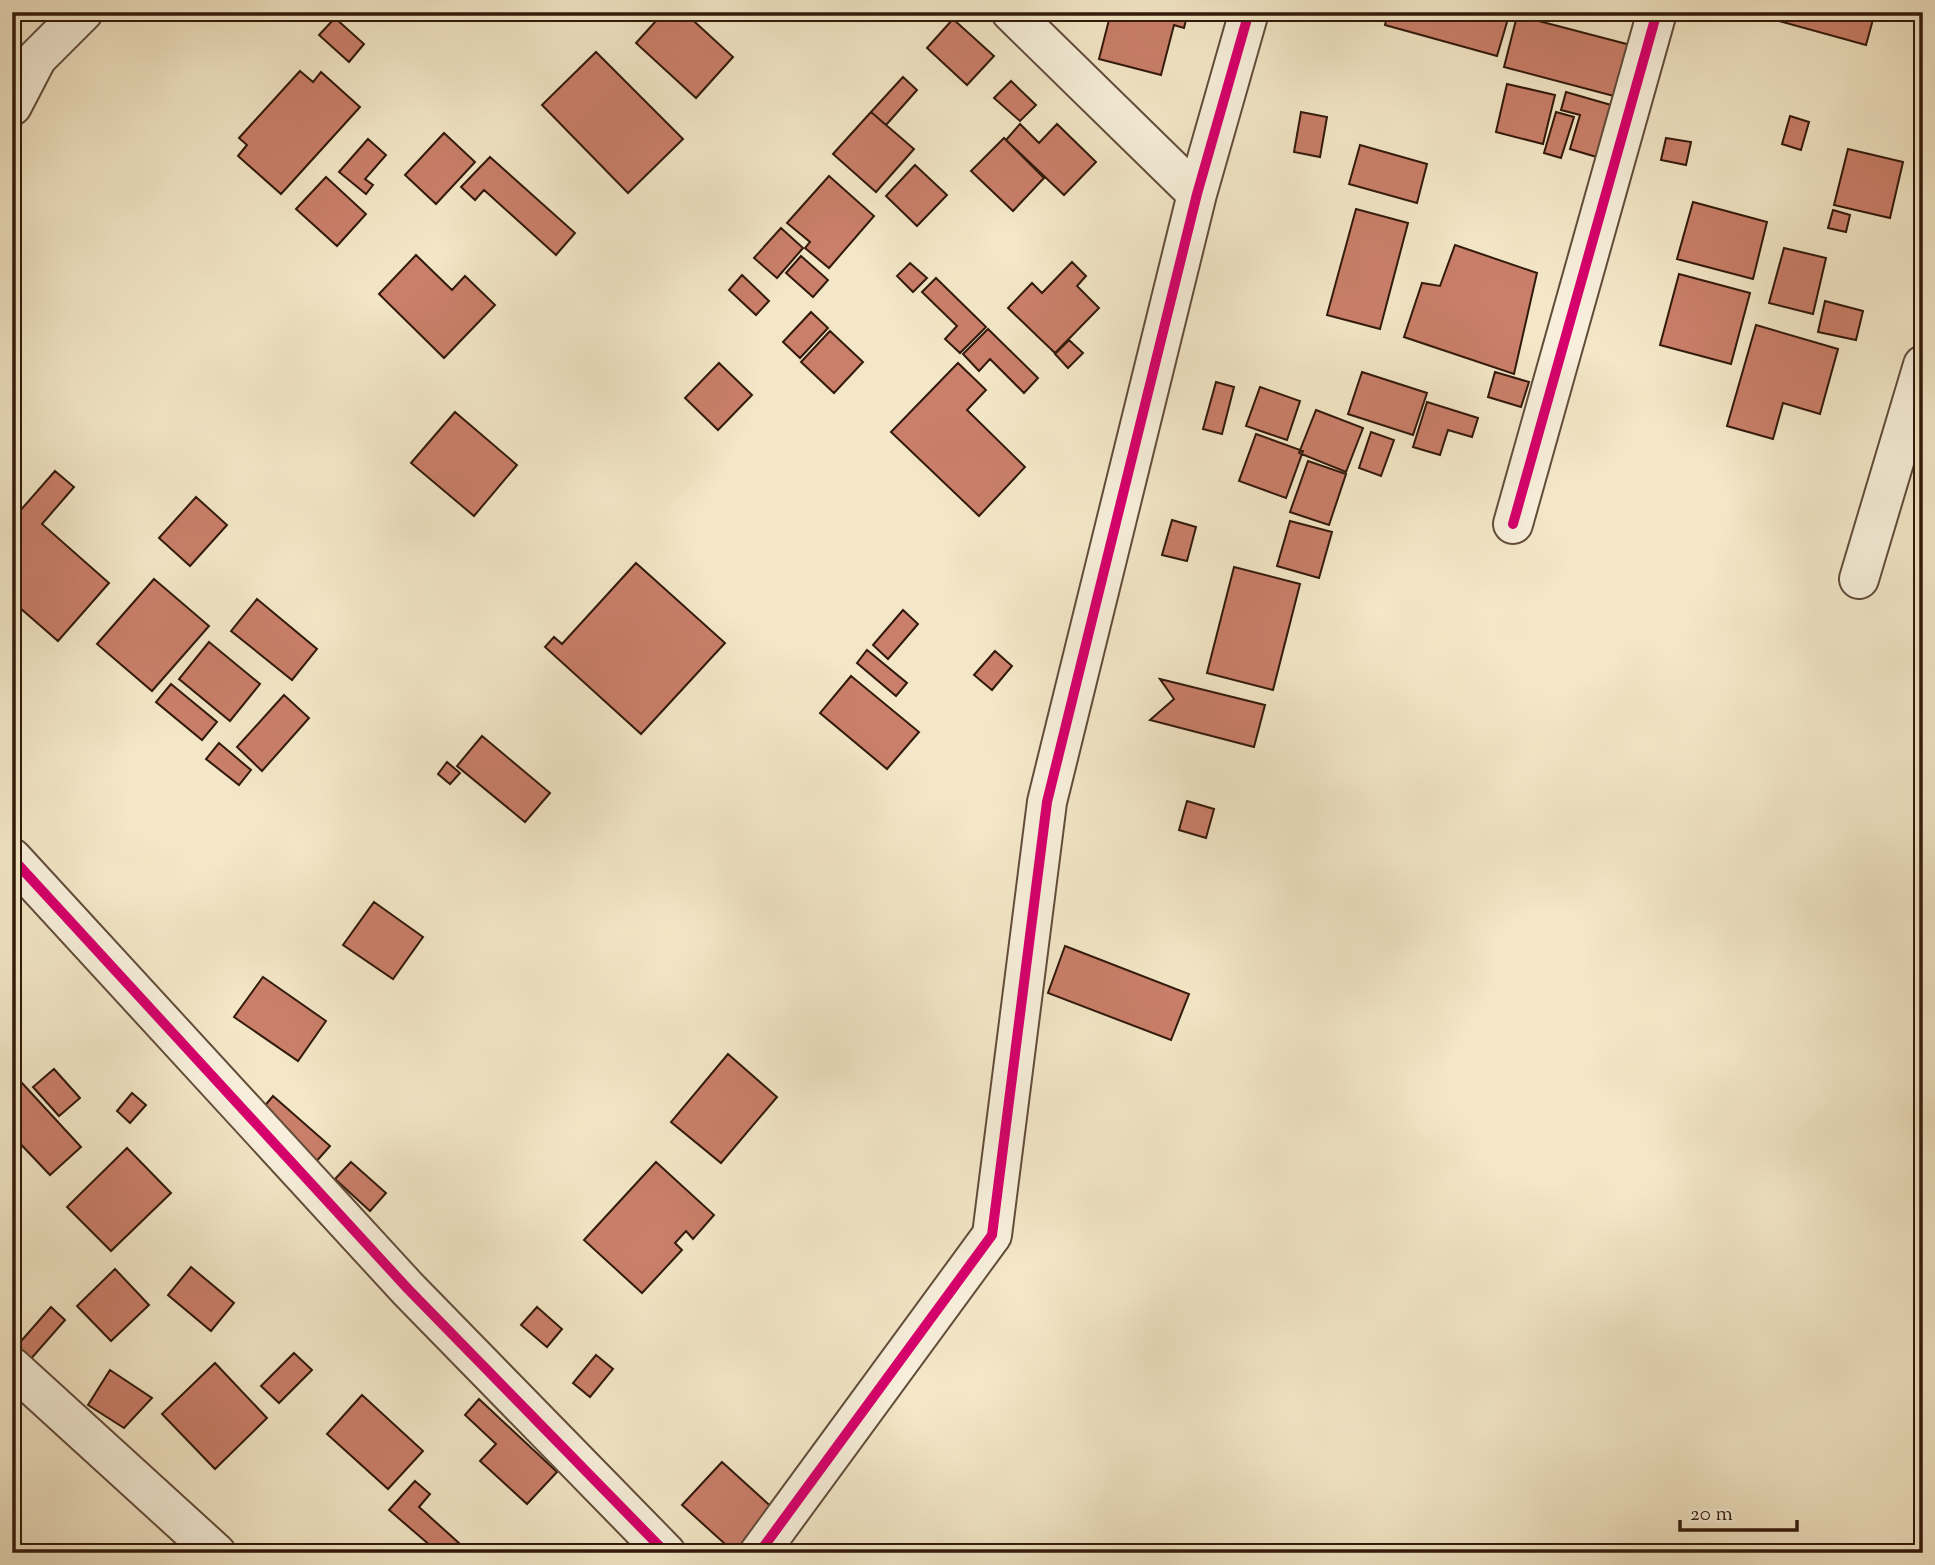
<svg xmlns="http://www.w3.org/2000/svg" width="1935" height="1565" font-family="'Sorts Mill Goudy',serif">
<rect width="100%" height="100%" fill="#f3e7c7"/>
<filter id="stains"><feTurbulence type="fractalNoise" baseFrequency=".00286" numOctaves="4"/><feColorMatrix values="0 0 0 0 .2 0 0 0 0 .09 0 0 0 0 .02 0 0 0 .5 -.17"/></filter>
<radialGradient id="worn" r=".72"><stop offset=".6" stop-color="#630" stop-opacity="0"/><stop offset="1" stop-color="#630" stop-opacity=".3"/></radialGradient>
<path fill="#ca7f6a" stroke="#32190b" stroke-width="2" d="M 664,12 L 684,12 L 733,57 L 696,98 L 636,43 Z
M 1111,12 L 1188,12 L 1184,28 L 1174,25 L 1161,75 L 1099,59 Z
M 1388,12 L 1510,12 L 1497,56 L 1385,25 Z
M 1518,12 L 1533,12 L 1531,19 L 1642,48 L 1629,100 L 1504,67 Z
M 1762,12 L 1875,12 L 1866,45 L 1761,16 Z
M 335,18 L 364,44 L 349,62 L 319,35 Z
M 953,19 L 994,56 L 967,85 L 927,48 Z
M 596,52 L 683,139 L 628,193 L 542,105 Z
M 300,71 L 313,82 L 321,72 L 360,107 L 281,194 L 238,156 L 247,145 L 239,138 Z
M 903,77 L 917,90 L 886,125 L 871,112 Z
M 1011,81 L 1036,105 L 1020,121 L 994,98 Z
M 1507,84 L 1555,95 L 1543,144 L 1496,132 Z
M 1566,92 L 1618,107 L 1603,159 L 1570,149 L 1580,115 L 1561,110 Z
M 871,112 L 914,149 L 876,192 L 833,154 Z
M 1301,112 L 1327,117 L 1320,157 L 1294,152 Z
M 1556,112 L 1574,117 L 1561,158 L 1544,153 Z
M 1790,116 L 1809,122 L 1801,150 L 1782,144 Z
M 1020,124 L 1039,143 L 1057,124 L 1096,162 L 1064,195 L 1006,140 Z
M 444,133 L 475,162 L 436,204 L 405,175 Z
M 1004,138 L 1044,178 L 1013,211 L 971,171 Z
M 1666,138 L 1691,142 L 1686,165 L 1661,160 Z
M 368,139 L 386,155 L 365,179 L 373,185 L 366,194 L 339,172 Z
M 1360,145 L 1427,164 L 1417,203 L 1349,184 Z
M 1848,149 L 1903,162 L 1890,218 L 1834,205 Z
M 490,157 L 575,233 L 556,255 L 484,190 L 475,200 L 461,187 Z
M 915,165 L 947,195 L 917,226 L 886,196 Z
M 829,176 L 874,216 L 829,268 L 805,248 L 810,242 L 787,223 Z
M 326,177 L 366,214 L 337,246 L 296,209 Z
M 1693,202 L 1767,222 L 1753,279 L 1677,259 Z
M 1356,209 L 1408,223 L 1380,329 L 1327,315 Z
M 1833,210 L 1850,215 L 1846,232 L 1828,228 Z
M 781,228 L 803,248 L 777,278 L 754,258 Z
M 1455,245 L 1537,273 L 1514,374 L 1404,337 L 1422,283 L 1440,286 Z
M 1784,248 L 1826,258 L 1813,314 L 1769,303 Z
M 416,255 L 452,290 L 465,276 L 495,305 L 444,358 L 379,294 Z
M 801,256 L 828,280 L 813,297 L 786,273 Z
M 1072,262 L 1086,276 L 1077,286 L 1099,308 L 1055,353 L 1008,308 L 1032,283 L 1042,293 Z
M 910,263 L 927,278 L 913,292 L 897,276 Z
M 1679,274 L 1750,293 L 1731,364 L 1660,345 Z
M 742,275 L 769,301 L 756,315 L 729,290 Z
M 936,278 L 986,327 L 960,353 L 945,339 L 957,326 L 922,292 Z
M 1825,301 L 1863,311 L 1856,340 L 1818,332 Z
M 811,312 L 828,328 L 800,358 L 783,342 Z
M 1756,325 L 1838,349 L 1820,414 L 1783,403 L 1773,439 L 1727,426 Z
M 988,329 L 1038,378 L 1024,393 L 990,359 L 979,371 L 963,354 Z
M 830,331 L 863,362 L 834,393 L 801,362 Z
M 1069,340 L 1083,353 L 1068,368 L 1055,354 Z
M 719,363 L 752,395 L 718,430 L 685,398 Z
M 958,363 L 986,390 L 967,410 L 1025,467 L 979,516 L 891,432 Z
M 1362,372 L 1427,393 L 1413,435 L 1348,414 Z
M 1495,372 L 1529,382 L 1521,407 L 1488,397 Z
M 1216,382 L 1234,387 L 1222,434 L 1203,429 Z
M 1260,387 L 1300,401 L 1287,440 L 1246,426 Z
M 1427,402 L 1478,418 L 1472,437 L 1448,430 L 1440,455 L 1413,447 Z
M 1316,410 L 1363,428 L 1346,472 L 1299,453 Z
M 455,412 L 517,465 L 474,516 L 411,463 Z
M 1371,432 L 1394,440 L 1381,476 L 1359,468 Z
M 1256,434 L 1303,451 L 1286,498 L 1239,481 Z
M 1308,461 L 1346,474 L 1329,525 L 1290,512 Z
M 55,471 L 74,487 L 42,524 L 109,583 L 58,641 L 12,601 L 12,520 Z
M 196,497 L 227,525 L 190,566 L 159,538 Z
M 1172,520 L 1196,527 L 1187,561 L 1162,555 Z
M 1290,521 L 1332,532 L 1319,578 L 1277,566 Z
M 636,563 L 725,643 L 641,734 L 545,647 L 554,637 L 562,644 Z
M 1234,567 L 1300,584 L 1273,690 L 1207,673 Z
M 154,579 L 209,626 L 152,691 L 97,644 Z
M 257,599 L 317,649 L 292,680 L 231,631 Z
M 903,610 L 918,624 L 888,659 L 873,645 Z
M 209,642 L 260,684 L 230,721 L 179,679 Z
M 867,650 L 907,683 L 896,696 L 857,663 Z
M 995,651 L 1012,666 L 992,690 L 974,675 Z
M 851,676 L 919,732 L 887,769 L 820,713 Z
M 1160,679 L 1265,705 L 1254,747 L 1150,720 L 1174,699 Z
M 171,684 L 217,722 L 202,740 L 156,702 Z
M 284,695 L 309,718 L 262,771 L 237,747 Z
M 482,736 L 550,793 L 525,822 L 457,766 Z
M 219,743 L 251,770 L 239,785 L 206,759 Z
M 447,762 L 460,773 L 450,784 L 438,774 Z
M 1187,801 L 1214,809 L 1206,838 L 1179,830 Z
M 374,902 L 423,937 L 393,979 L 343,945 Z
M 1065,946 L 1189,994 L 1171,1040 L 1048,993 Z
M 263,977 L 326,1021 L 298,1061 L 234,1017 Z
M 728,1054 L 777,1097 L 721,1163 L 671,1122 Z
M 54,1069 L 80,1098 L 59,1116 L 33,1087 Z
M 22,1083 L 81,1147 L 50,1175 L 12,1135 L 12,1092 Z
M 132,1093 L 146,1105 L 130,1123 L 117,1111 Z
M 273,1096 L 330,1146 L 314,1164 L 257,1115 Z
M 127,1148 L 171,1193 L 111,1251 L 67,1207 Z
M 351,1162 L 386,1193 L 370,1211 L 335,1179 Z
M 656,1162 L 714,1215 L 693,1239 L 686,1231 L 675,1243 L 682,1250 L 642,1293 L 584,1240 Z
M 191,1267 L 234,1303 L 211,1331 L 168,1295 Z
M 115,1269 L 149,1305 L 111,1341 L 77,1306 Z
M 51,1307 L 65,1320 L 29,1361 L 15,1348 Z
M 537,1307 L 562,1329 L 547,1347 L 521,1325 Z
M 294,1353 L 312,1370 L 279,1403 L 261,1386 Z
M 596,1355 L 613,1369 L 590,1397 L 573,1383 Z
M 215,1363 L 267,1418 L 215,1469 L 162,1414 Z
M 110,1370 L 152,1398 L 124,1428 L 88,1405 Z
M 362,1395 L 423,1451 L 388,1489 L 327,1434 Z
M 479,1399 L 557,1472 L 527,1504 L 480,1461 L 496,1444 L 465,1415 Z
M 722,1462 L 788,1522 L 760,1553 L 735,1553 L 682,1505 Z
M 415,1481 L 430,1494 L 419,1507 L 470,1553 L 476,1546 L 485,1553 L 439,1553 L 389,1510 Z"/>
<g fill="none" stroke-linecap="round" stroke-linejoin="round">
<defs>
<path id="minor" d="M 1011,12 L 1197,194
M 12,106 L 37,58 L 83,12
M 1513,524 L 1657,12
M 1859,579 L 1923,365
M 12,858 L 408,1289 L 666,1553
M 12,1367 L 216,1553
M 759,1553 L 992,1235 L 1047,802 L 1197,194 L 1249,12"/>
</defs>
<use href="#minor" stroke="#624c3a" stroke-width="42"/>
<use href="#minor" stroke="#f7efdb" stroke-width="38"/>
<defs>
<path id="cycleway" d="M 1513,524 L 1657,12
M 12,858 L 408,1289 L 666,1553
M 759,1553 L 992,1235 L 1047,802 L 1197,194 L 1249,12"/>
</defs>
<use href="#cycleway" stroke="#f7efdb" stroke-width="15"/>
<use href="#cycleway" stroke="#d6006c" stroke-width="10"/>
</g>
<rect width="1935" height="1565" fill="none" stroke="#f3e7c7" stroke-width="42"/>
<rect x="14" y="14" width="1907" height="1537" fill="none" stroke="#32190b" stroke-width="3.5"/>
<rect x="21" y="21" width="1893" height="1523" fill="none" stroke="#32190b" stroke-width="2"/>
<path d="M1680 1520v10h117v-10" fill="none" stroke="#32190b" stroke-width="3.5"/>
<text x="1690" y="1520" font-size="21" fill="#32190b" stroke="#f7efdb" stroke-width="5" paint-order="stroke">20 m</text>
<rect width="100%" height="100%" filter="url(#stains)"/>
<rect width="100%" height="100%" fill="url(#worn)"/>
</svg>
